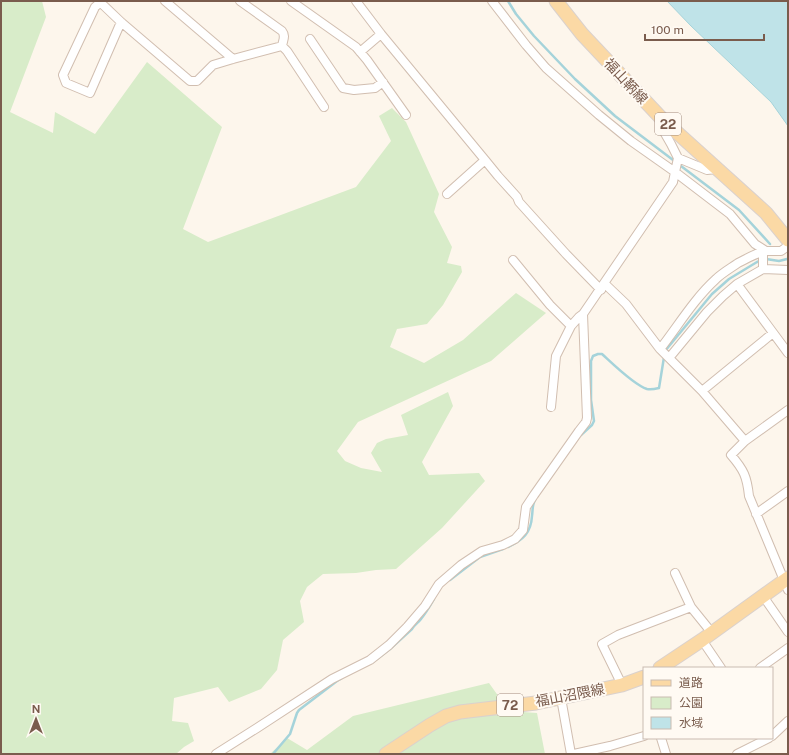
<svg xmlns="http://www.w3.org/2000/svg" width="789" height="755" font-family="'Public Sans','Noto Sans JP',sans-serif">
<rect width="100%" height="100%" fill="#fdf6ec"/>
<path fill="#d8ecc9" d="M 1,1 L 42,1 L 46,17 L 10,112 L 53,133 L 55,112 L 95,134 L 147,62 L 222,127 L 183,229 L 208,242 L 356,187 L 391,141 L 379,116 L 392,108 L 406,122 L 439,194 L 434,212 L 452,247 L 447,263 L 461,266 L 462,272 L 443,305 L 427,324 L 397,329 L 390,347 L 424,363 L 463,340 L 516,293 L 546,313 L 491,361 L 358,422 L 337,451 L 345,461 L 361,468 L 382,472 L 371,453 L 377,443 L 386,439 L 408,435 L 401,415 L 448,392 L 453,406 L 422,462 L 429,475 L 479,473 L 485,481 L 442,528 L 396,569 L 376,570 L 356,573 L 323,574 L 307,587 L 300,601 L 304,622 L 283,640 L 277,670 L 261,689 L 229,702 L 218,687 L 174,698 L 172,721 L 188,723 L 194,741 L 184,747 L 176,754 L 1,754 Z
M 489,683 L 509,711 L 537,713 L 545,754 L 270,754 L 287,738 L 307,750 L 353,716 Z"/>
<path fill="#bfe3e8" stroke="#a5d3da" d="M 667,1 L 788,1 L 788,126 L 771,102 L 691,26 Z"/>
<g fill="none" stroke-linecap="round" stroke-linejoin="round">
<path stroke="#a5d3da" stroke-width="2.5" d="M 508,1 L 516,14 L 534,36 L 575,79 L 615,116 L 739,210 L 770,244
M 581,435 L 592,425 L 594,421 L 591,400 L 591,361 L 593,356 L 598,354 L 602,354 C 613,364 634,385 647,389 C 651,390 655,389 659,388 L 665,351 L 712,294 L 729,279 L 757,262 L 766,259 L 779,261 L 787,259
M 508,547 C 523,540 531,533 532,516 C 533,509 532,505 535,500
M 450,580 L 480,557 L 503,549
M 373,662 L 390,649 L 412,629 C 414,625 418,623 421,619 C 426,613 430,606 434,599
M 273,754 L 290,734 L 297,713 L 299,710 L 337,681 L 342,678"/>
<defs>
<path id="street" d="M 102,1 L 95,7 L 63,75 L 66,83 L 90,93 L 121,22
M 165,1 L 233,59
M 291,1 L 356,47 L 367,60 L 406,115
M 356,1 L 381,34 L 485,160 L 447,194
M 492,1 L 526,45 L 546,68 L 599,115 L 631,141 L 675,172 L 678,158 L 707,170 L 717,169
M 100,2 L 121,22 L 190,81 L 197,81 L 213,65 L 233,59 L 282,46 C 283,40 286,36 282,31 L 240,1
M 310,39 L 343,88 L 354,90 L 375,88 L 383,82
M 282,46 L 287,51 L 324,107
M 360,52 L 381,34
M 662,119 L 663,130 L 671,144 L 678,158
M 485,160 L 498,176 L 517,197 L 519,202 L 566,254 L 601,290
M 513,260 L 550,305 L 571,326 L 579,317 L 583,314
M 763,269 L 763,251
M 605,284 L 626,304 L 660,349 L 702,391 L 745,441
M 737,284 L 788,353
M 660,349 C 678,326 694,299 716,279 C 722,273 731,268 738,263 C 748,258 756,253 766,251
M 669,358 L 707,312 L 723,296 L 737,284 L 763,269 L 788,270
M 702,391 L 773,333
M 551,407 L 556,356 L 571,326
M 788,410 L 745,441 L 731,455 C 744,470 747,477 749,496 L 788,590
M 756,514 L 788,491
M 675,573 L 691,607 L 712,633
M 763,596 L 788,632
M 702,640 L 721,668
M 760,668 L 788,648
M 622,685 L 602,644 L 618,635 L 691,607
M 561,698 L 571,754
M 772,736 L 788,721
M 661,738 L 666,754
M 216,754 L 257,728 L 332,679 L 370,660 L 389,645 L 407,627 L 425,606 L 439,584 L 461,565 L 482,551 L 503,545 L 515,539 L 523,530 L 526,507 L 534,495 L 579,431 L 586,422 L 587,418 L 583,314 L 673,182 L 675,172 L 730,214 L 755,244 L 766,251 L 781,251 L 788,246
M 574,754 L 610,746 L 644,736
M 737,754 L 769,738"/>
<path id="primary" d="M 556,1 L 582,34 L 662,119 L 766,213 L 788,240
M 660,668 L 702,640 L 788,578
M 386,754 L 430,725 L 446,716 L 460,712 L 536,703 L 622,685 L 644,677"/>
</defs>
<use href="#street" stroke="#d1beb0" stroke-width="10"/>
<use href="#primary" stroke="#dad1cd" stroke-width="15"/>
<use href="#street" stroke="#fff" stroke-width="8"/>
<use href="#primary" stroke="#fbd9a5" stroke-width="13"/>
</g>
<g text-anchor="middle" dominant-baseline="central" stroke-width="4" stroke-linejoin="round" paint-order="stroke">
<g fill="#fffaf3" stroke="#a28b7f" stroke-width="1">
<rect x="655" y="113" width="26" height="22" rx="3"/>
<rect x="497" y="694" width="26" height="22" rx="3"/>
</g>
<g font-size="13" font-weight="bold" fill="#7a5c4d">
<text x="668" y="124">22</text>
<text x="510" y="705">72</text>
</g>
<g font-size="14" fill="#7a5c4d" stroke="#fffaf3">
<text transform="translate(626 81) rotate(47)">福山鞆線</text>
<text transform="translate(570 695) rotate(-11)">福山沼隈線</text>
</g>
</g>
<rect width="789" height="755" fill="none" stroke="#7a5c4d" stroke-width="4"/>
<rect x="643" y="667" width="130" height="72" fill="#fffaf3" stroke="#cabbb1"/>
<rect x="651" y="680" width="20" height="6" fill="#fbd9a5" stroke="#cabbb1"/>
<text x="679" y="687" font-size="12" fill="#7a5c4d">道路</text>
<rect x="651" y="697" width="20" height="12" fill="#d8ecc9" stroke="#cabbb1"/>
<text x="679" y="707" font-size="12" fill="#7a5c4d">公園</text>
<rect x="651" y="717" width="20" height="12" fill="#bfe3e8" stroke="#cabbb1"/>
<text x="679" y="727" font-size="12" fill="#7a5c4d">水域</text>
<g transform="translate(36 719)" stroke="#fffaf3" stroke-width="3" paint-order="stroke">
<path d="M0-3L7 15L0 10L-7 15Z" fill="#7a5c4d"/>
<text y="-6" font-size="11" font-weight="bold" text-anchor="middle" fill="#7a5c4d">N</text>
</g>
<path d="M645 34v6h119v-6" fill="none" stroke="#7a5c4d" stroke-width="2"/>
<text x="651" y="34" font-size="12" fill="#7a5c4d" stroke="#fffaf3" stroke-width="3" paint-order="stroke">100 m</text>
</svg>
